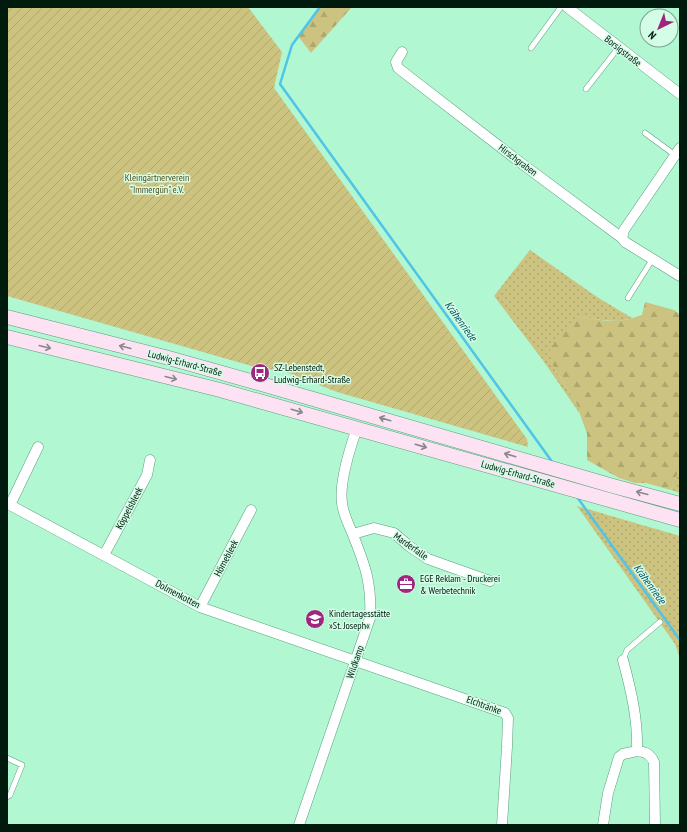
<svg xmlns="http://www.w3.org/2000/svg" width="687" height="832" font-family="'PT Sans Narrow',sans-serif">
<defs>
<pattern id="grass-dots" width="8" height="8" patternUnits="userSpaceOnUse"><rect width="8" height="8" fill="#cdc381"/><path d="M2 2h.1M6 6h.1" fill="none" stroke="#aea76e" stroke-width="1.8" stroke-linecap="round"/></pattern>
<pattern id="forest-firs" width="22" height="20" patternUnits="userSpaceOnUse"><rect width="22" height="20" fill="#cdc381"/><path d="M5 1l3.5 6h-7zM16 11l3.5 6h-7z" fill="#aea76e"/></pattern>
<pattern id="garden-furrows" width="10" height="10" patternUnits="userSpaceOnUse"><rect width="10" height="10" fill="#cdc381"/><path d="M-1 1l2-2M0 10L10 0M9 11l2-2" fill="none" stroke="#aea76e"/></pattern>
</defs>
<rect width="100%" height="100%" fill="#b0f7d2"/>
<path fill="url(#grass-dots)" d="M 530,250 L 597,297 L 632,318 C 616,324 598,319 581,317 L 551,363 L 575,400 L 580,414 L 542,359 L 494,296 Z
M 680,468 L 680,493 L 671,490 Z
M 577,506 L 680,536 L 680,658 L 675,644 Z"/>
<path fill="url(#forest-firs)" d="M 320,7 L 352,7 L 311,53 L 298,36 Z
M 645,302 L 674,310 L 680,315 L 680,468 L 671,490 L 646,483 L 635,483 L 619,478 L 587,460 L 587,434 L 575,400 L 551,363 L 550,348 L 565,328 L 581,317 L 607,321 L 626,320 L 642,315 Z"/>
<path fill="url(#garden-furrows)" d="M 7,7 L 248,7 L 282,52 L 274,88 L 527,439 L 528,447 L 337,392 L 283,371 L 259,368 L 7,296 Z"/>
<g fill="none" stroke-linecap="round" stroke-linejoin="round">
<path stroke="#4fc4e8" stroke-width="2.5" d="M 320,7 L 292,45 L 280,84 L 553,463
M 577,497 L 680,640"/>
<defs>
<path id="lane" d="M 531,48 L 561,7
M 586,89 L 619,47
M 645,133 L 675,155
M 628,298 L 652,260
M 623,660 L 627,650 L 660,622
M 7,758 L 22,765 L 10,795 L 7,797"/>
<path id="street" d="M 567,7 L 680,94
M 402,52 L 396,62 L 398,68 L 521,163 L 622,238 L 625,242 L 680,276
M 622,238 L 624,230 L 680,148
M 38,447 L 10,505 L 200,607 L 505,713 L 508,718 L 507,747 L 502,825
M 353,534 L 374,528 L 394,533 L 409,546 L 428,559 L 490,581
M 104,555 L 147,475 L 150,460
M 200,607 L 251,510
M 623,660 C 631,690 638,719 637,751 C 646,752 650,754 654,762 L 655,825
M 299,825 L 370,618 C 372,584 365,565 353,535 C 349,525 343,514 342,503 C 339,482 350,448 357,428
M 603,825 L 608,793 L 619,757 L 623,754 L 637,751"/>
<path id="secondary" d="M 7,317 L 165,357 L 258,383 L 613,486 L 680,504
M 7,337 L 220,390 L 680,520"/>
</defs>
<use href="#lane" stroke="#5a9e7d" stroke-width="6"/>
<use href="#street" stroke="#5a9e7d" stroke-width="11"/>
<use href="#secondary" stroke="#5a9e7d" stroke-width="15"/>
<use href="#lane" stroke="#fff" stroke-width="5"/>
<use href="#street" stroke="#fff" stroke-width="10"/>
<use href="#secondary" stroke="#fce2f3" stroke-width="14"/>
</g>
<defs><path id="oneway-shaft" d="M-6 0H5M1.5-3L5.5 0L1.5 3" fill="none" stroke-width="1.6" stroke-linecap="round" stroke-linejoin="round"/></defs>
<g stroke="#8b888c">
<use href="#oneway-shaft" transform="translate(45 347) rotate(14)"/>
<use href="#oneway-shaft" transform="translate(125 347) rotate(-166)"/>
<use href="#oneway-shaft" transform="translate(171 378) rotate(14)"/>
<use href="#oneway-shaft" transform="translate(297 411) rotate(16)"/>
<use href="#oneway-shaft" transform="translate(385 419) rotate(-164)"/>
<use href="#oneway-shaft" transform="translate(421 446) rotate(16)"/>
<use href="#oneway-shaft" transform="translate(510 455) rotate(-164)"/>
<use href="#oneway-shaft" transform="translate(642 493) rotate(-165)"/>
</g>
<defs>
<symbol id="bus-disc" viewBox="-11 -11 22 22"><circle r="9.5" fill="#9f267e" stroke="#d4fde7"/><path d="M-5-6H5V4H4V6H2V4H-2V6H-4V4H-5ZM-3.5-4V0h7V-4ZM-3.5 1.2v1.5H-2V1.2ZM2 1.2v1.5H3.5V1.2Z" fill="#fff"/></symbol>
<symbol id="office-disc" viewBox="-11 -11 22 22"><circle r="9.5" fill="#9f267e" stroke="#d4fde7"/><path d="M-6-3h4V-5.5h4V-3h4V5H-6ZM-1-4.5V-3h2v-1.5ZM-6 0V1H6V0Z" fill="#fff"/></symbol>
<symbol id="school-disc" viewBox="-11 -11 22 22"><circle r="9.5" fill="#9f267e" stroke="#d4fde7"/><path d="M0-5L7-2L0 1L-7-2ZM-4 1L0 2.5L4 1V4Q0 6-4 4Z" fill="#fff"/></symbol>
</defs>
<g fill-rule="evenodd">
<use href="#bus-disc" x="249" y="362" width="22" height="22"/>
<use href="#office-disc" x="395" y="573" width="22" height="22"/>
<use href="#school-disc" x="304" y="608" width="22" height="22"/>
</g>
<g text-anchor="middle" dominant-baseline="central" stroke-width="3" stroke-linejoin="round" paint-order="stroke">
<g font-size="10" fill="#001a0e" stroke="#d4fde7">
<text transform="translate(623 51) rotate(38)">Borsigstraße</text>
<text transform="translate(518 160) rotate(37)">Hirschgraben</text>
<text transform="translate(185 363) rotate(15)">Ludwig-Erhard-Straße</text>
<text transform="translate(518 474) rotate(16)">Ludwig-Erhard-Straße</text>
<text transform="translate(129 508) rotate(-62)">Köppelsbleek</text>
<text transform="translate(411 546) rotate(35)">Marderfalle</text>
<text transform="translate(226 558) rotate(-62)">Hörnebleek</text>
<text transform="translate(178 594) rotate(28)">Dolmenkotten</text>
<text transform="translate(355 662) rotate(-71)">Wildkamp</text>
<text transform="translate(484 705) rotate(20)">Elchtränke</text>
</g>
<g font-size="10" fill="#554e1c" stroke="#d4fde7">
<text x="157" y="177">Kleingärtnerverein<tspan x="157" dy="12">"Immergün" e.V.</tspan></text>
</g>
<g font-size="10" fill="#001a0e" stroke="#d4fde7" text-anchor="start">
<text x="274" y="367">SZ-Lebenstedt,<tspan x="274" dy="12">Ludwig-Erhard-Straße</tspan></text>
<text x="420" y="578">EGE Reklam - Druckerei<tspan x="420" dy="12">&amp; Werbetechnik</tspan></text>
<text x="329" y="613">Kindertagesstätte<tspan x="329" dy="12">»St. Joseph«</tspan></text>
</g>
<g font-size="11" font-style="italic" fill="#074e60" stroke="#d4fde7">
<text transform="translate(461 321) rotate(54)">Krähenriede</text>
<text transform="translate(650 584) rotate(54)">Krähenriede</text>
</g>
</g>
<rect width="687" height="832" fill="none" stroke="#001a0e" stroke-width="16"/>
<g transform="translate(659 28) rotate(223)"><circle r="19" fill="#d4fde7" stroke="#7fa290"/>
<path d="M0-3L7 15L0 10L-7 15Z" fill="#9f267e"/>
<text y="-6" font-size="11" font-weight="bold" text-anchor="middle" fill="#001a0e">N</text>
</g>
</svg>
